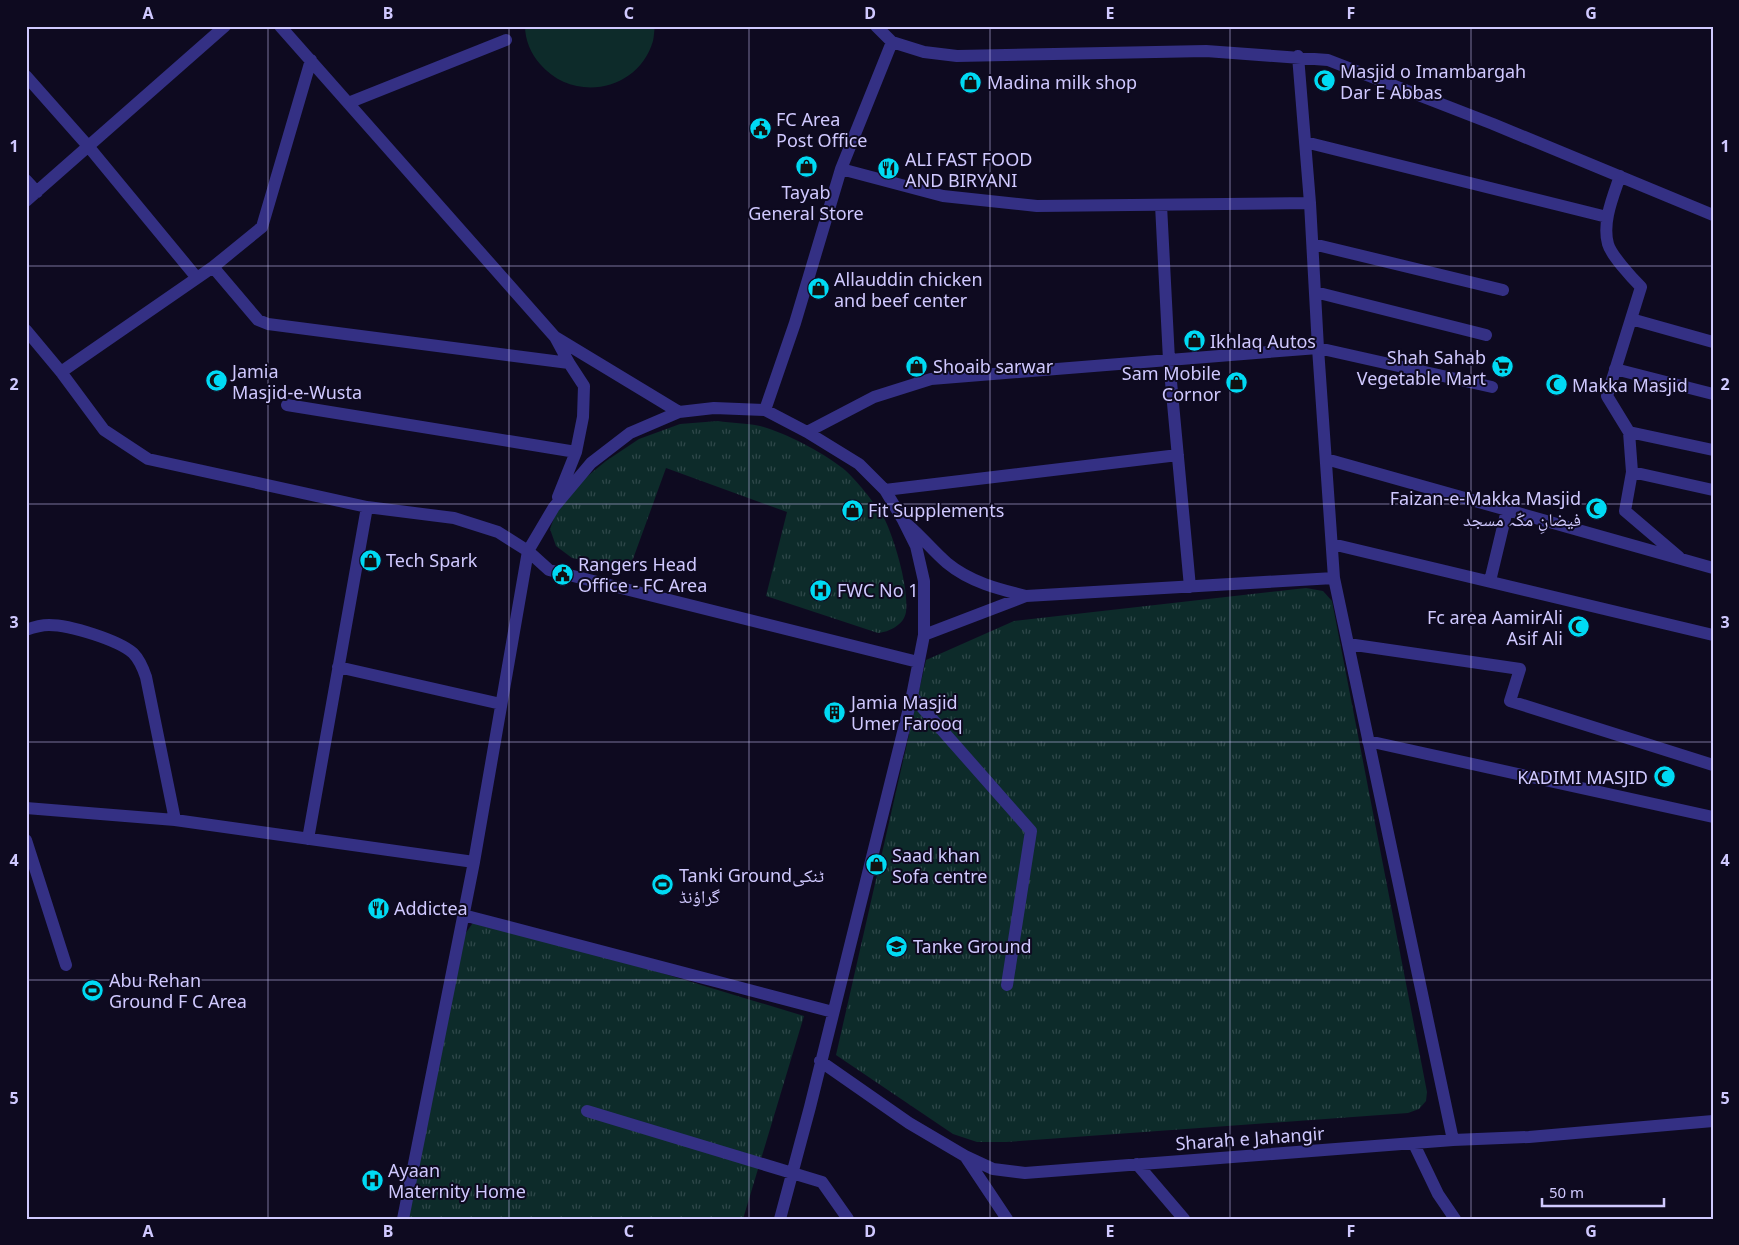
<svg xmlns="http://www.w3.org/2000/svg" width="1739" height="1245" font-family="'Noto Sans','Noto Naskh Arabic',sans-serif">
<defs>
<pattern id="grass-tufts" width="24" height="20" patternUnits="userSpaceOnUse" patternTransform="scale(1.25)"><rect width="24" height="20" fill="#0d2b2a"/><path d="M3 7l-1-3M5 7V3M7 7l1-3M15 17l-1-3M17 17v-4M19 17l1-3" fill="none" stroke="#2f484a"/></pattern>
</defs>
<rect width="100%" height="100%" fill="#0e0a20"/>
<path fill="url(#grass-tufts)" d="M 718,421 C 731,423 747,423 760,426 C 786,433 820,451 841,467 C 853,475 878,507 885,520 C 895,541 909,588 906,612 C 904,625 889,632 878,633 L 766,596 L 787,512 L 666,468 L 629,570 L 572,558 L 556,546 L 550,529 L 558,507 L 584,479 L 606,461 L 639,439 L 680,424 Z
M 1306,588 L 1323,591 L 1332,601 L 1427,1092 L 1426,1101 L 1419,1109 L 1408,1113 L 1006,1142 L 977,1142 L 953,1134 L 836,1055 L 926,660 L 1014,621 Z
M 477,917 L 804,1016 L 743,1219 L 403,1219 L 465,934 Z"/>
<path fill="#0d2b2a" d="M 525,26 L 655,26 C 654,31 654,37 653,41 C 638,92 573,103 540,64 C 531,54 525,40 525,26 Z"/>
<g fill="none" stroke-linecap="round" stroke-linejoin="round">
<path stroke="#343084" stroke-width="12" d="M 280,26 L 555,337 L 679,412
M 876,26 L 892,42 L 924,52 L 957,56 L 1206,51 L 1328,60 L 1493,124 L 1713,215
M 1298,56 L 1310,203 L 1318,348 L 1334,578 L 1453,1140
M 26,76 L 88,146 L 197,278
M 348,103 L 506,40
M 1305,142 L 1607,217
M 841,169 L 943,196 L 1037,206 L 1310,203
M 1620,176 C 1613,197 1602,222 1608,244 C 1611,255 1632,278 1641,287 L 1607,396 L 1629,432 L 1713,450
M 26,180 L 37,192
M 26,201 L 225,26
M 1161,205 L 1169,360 L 1190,587
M 1313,244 L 1503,290
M 213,267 L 258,320 L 268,324 L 569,363
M 1315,292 L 1486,335
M 1631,319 L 1713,342
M 26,330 L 61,372 L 104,430 L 148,459 L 367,507 L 454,518 L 498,532 L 528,551 L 549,570 L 918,662
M 555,337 L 569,363 L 584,386 L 583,417 L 576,452 L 558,497
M 1615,369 L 1713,394
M 61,372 L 213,267 L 262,227 L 311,60
M 287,405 L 576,452
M 765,410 L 795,323 L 841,169 L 892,42
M 807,432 L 874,397 L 931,379 L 1318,348 L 1492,387
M 1629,432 L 1632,472 L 1713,490
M 1326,459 L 1713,568
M 1632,472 L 1625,511 L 1679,557
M 885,490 L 1178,455
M 908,525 C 922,537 934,552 947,563 C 970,582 998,589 1026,596
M 1332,544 L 1713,635
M 1490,581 L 1507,510
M 26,630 C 34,627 41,625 49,625 C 70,625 118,640 133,653 C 140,660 143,668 146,677 L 175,820
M 924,635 L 1026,596 L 1334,578
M 1348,644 L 1520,669 L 1510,701 L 1713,765
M 338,667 L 501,704
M 912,696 L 1031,831 L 1007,985
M 1368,741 L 1713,817
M 26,808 L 175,820 L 474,862
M 308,839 L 367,507
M 26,840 L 66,965
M 463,915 L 833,1012
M 820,1061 L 909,1123 L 965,1156 L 993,1169 L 1025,1173 L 1453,1140 L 1529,1137 L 1713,1121
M 587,1111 L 822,1182 L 848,1219
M 1414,1144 L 1438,1194 L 1455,1219
M 965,1156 L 1007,1219
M 1137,1164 L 1184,1219
M 403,1219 L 474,862 L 528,551 L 554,507 L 591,463 L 630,433 L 679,412 L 714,408 L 765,410 L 807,432 L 859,464 L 885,490 L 903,520 L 916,546 L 924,581 L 924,635 L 912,696 L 810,1107 L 780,1219"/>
</g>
<path fill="none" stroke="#d0c9ff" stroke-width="1" stroke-opacity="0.55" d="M 268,26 L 268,1219M 509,26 L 509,1219M 749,26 L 749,1219M 990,26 L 990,1219M 1230,26 L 1230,1219M 1471,26 L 1471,1219M 26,266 L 1713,266M 26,504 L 1713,504M 26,742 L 1713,742M 26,980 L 1713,980"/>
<defs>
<symbol id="mosque-disc" viewBox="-11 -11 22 22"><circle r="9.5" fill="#00daf4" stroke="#0e0a20"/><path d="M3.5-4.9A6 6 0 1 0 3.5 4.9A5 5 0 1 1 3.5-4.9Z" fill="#111"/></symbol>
<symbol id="shop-disc" viewBox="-11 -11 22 22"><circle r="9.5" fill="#00daf4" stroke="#0e0a20"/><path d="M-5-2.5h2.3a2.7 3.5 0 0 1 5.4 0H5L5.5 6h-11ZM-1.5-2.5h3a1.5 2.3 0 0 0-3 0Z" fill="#111"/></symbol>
<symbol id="civic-disc" viewBox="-11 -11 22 22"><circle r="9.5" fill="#00daf4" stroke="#0e0a20"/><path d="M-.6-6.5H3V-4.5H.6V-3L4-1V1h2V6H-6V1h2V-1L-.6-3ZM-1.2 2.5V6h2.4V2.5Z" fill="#111"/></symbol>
<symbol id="restaurant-disc" viewBox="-11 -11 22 22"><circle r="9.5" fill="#00daf4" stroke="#0e0a20"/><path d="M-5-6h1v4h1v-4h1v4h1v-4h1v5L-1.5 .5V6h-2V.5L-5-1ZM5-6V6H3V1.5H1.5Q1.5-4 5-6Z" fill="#111"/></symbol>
<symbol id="supermarket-disc" viewBox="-11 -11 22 22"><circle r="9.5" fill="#00daf4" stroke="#0e0a20"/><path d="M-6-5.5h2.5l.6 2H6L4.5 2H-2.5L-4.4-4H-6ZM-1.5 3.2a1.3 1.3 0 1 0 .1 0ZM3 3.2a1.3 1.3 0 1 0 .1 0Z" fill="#111"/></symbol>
<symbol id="hospital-disc" viewBox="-11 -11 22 22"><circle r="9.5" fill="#00daf4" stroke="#0e0a20"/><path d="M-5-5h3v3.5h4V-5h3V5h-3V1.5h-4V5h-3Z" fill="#111"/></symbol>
<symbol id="building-disc" viewBox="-11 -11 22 22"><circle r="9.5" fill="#00daf4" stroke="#0e0a20"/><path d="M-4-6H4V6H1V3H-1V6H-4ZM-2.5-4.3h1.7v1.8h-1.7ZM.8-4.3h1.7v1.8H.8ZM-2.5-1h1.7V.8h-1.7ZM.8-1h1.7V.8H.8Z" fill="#111"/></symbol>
<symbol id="stadium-disc" viewBox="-11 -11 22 22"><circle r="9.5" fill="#00daf4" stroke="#0e0a20"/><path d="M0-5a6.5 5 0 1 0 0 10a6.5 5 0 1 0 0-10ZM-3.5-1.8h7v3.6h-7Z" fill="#111"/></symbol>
<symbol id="school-disc" viewBox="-11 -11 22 22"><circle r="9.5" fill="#00daf4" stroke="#0e0a20"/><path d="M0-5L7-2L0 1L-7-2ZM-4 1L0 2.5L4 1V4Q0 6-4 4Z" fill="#111"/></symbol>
</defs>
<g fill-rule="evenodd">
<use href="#mosque-disc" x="1312" y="68" width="25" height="25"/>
<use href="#shop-disc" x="958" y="70" width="25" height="25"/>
<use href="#civic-disc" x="748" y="116" width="25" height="25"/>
<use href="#shop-disc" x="794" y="154" width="25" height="25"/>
<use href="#restaurant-disc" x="876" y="156" width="25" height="25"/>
<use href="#shop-disc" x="806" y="276" width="25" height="25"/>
<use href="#shop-disc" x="1182" y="328" width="25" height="25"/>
<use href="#shop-disc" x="904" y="354" width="25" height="25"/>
<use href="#supermarket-disc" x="1490" y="354" width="25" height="25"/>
<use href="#mosque-disc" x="204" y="368" width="25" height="25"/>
<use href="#shop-disc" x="1224" y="370" width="25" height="25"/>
<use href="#mosque-disc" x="1544" y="372" width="25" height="25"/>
<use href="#mosque-disc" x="1584" y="496" width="25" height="25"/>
<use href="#shop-disc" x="840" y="498" width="25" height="25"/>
<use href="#shop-disc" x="358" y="548" width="25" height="25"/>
<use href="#civic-disc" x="550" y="562" width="25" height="25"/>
<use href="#hospital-disc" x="808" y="578" width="25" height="25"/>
<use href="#mosque-disc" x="1566" y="614" width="25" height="25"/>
<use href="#building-disc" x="822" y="700" width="25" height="25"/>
<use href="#mosque-disc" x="1652" y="764" width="25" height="25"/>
<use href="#shop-disc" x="864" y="852" width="25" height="25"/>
<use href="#stadium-disc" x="650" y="872" width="25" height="25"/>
<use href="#restaurant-disc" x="366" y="896" width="25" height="25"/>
<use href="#school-disc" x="884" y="934" width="25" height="25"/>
<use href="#stadium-disc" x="80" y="978" width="25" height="25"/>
<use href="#hospital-disc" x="360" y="1168" width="25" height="25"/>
</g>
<g text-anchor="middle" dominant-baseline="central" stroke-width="4" stroke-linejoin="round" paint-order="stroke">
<g font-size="18" fill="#d0c9ff" stroke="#0e0a20" text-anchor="start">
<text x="1340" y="71">Masjid o Imambargah<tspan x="1340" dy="21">Dar E Abbas</tspan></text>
<text x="987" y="82">Madina milk shop</text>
<text x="776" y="119">FC Area<tspan x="776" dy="21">Post Office</tspan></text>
<text x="905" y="159">ALI FAST FOOD<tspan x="905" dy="21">AND BIRYANI</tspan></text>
<text x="806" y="192" text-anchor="middle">Tayab<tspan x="806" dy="21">General Store</tspan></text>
<text x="834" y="279">Allauddin chicken<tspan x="834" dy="21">and beef center</tspan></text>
<text x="1210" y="341">Ikhlaq Autos</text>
<text x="1486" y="357" text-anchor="end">Shah Sahab<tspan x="1486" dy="21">Vegetable Mart</tspan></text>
<text x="933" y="366">Shoaib sarwar</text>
<text x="232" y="371">Jamia<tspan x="232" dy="21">Masjid-e-Wusta</tspan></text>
<text x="1221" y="373" text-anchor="end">Sam Mobile<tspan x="1221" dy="21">Cornor</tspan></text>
<text x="1572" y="385">Makka Masjid</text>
<text x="1581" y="498" text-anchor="end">Faizan-e-Makka Masjid<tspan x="1581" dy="21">فیضانِ مکّہ مسجد</tspan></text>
<text x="868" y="510">Fit Supplements</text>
<text x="386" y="560">Tech Spark</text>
<text x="578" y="564">Rangers Head<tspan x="578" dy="21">Office - FC Area</tspan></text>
<text x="837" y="590">FWC No 1</text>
<text x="1563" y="617" text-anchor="end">Fc area AamirAli<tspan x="1563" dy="21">Asif Ali</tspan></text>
<text x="851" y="702">Jamia Masjid<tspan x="851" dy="21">Umer Farooq</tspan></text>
<text x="1648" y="777" text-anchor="end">KADIMI MASJID</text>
<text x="892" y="855">Saad khan<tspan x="892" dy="21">Sofa centre</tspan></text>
<text x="679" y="875">Tanki Groundٹنکی<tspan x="679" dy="21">گراؤنڈ</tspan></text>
<text x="394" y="908">Addictea</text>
<text x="913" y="946">Tanke Ground</text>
<text x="109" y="980">Abu Rehan<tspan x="109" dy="21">Ground F C Area</tspan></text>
<text x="388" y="1170">Ayaan<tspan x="388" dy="21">Maternity Home</tspan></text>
</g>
<g font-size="18" fill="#d0c9ff" stroke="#0e0a20">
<text transform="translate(1250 1138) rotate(-4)">Sharah e Jahangir</text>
</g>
</g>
<rect width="1739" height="1245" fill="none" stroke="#0e0a20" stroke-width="55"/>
<path d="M1542 1198v8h122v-8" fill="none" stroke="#d0c9ff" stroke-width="2.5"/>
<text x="1549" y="1198" font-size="15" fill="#d0c9ff" stroke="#0e0a20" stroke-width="4" paint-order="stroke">50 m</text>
<rect x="28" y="28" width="1684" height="1190" fill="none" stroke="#d0c9ff" stroke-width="2"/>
<g font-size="16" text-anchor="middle" font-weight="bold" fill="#d0c9ff">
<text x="148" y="19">A</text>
<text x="388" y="19">B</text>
<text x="629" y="19">C</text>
<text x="870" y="19">D</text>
<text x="1110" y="19">E</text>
<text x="1351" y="19">F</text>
<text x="1591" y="19">G</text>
<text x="14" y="152">1</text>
<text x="1725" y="152">1</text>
<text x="14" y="390">2</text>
<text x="1725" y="390">2</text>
<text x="14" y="628">3</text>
<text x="1725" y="628">3</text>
<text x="14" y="866">4</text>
<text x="1725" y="866">4</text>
<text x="14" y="1104">5</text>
<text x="1725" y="1104">5</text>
<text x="148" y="1237">A</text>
<text x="388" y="1237">B</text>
<text x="629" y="1237">C</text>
<text x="870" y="1237">D</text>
<text x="1110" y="1237">E</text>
<text x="1351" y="1237">F</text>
<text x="1591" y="1237">G</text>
</g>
</svg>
